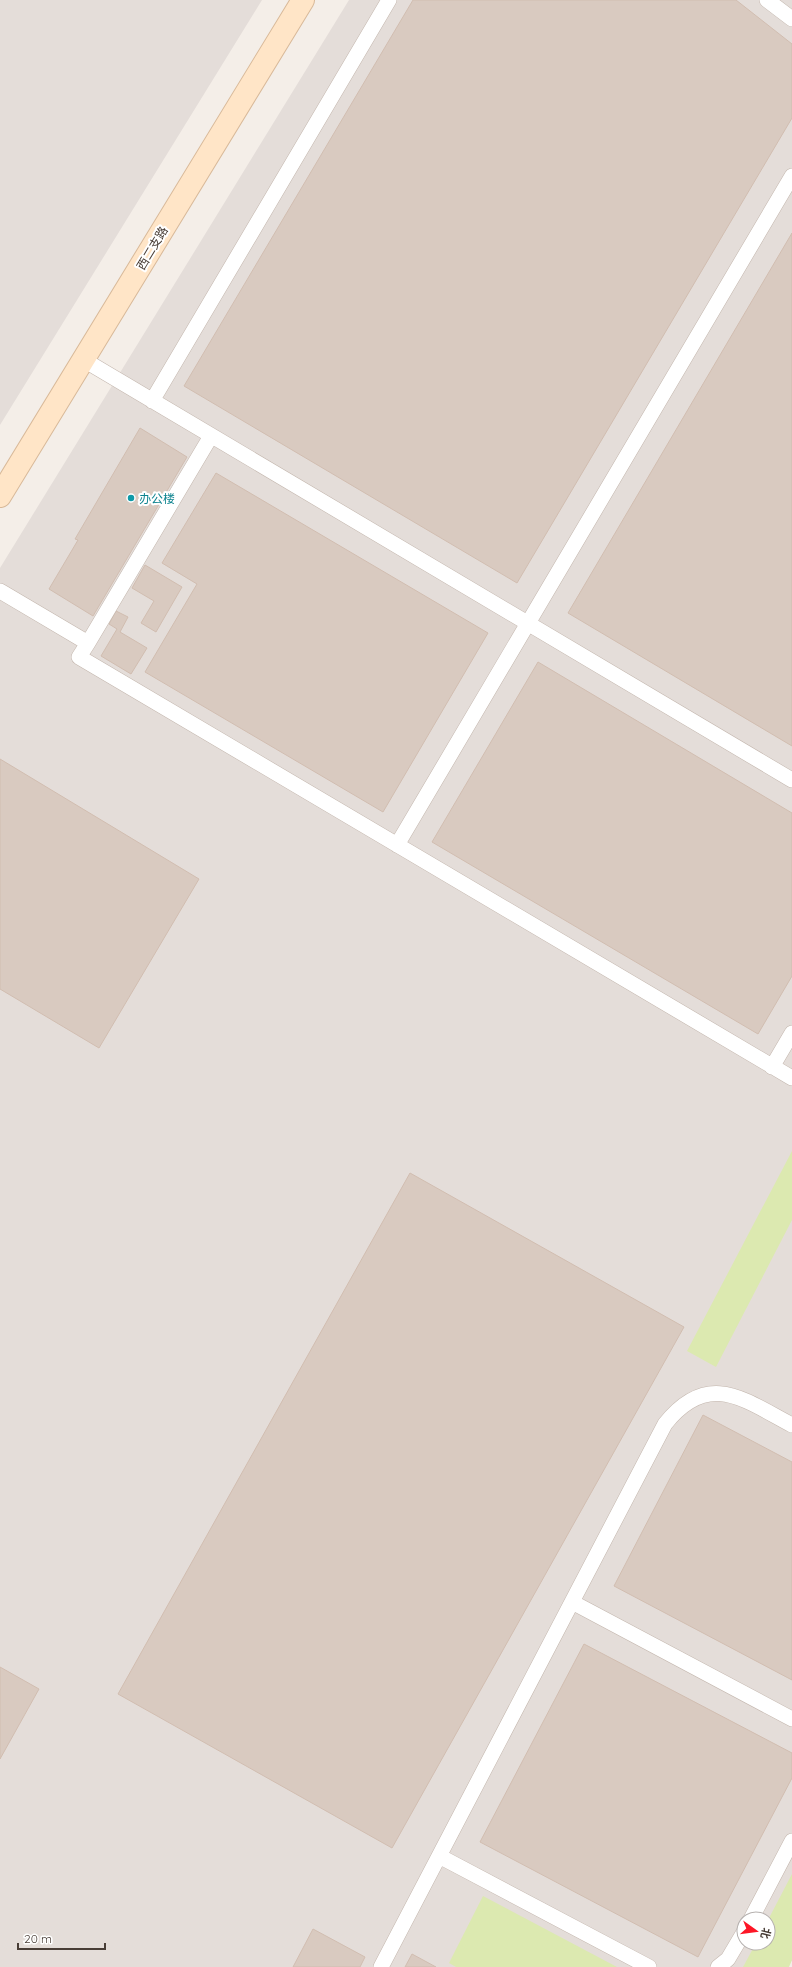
<svg xmlns="http://www.w3.org/2000/svg" width="792" height="1967" font-family="Quicksand,'Noto Sans SC',sans-serif">
<rect width="100%" height="100%" fill="#f4eee8"/>
<path fill="#e4ddd9" fill-rule="evenodd" d="M 0,0 L 262,0 L 0,425 Z
M 349,0 L 792,0 L 792,1960 L 788,1967 L 0,1967 L 0,568 ZM 744,1919 L 768,1919 L 768,1943 L 744,1943 Z"/>
<path fill="#dce9b0" d="M 792,1151 L 792,1220 L 716,1367 L 687,1351 Z
M 792,1874 L 792,1960 L 789,1967 L 743,1967 L 756,1943 L 768,1943 L 768,1920 Z
M 483,1896 L 617,1967 L 456,1967 L 449,1963 Z"/>
<path fill="#d9cac0" stroke="#d1bdb0" d="M 413,0 L 736,0 L 792,44 L 792,118 L 517,583 L 184,386 Z
M 792,233 L 792,746 L 568,613 Z
M 140,428 L 187,457 L 93,616 L 49,589 L 78,540 L 75,539 Z
M 216,473 L 488,633 L 383,812 L 145,672 L 197,584 L 162,563 Z
M 145,565 L 182,587 L 156,632 L 141,623 L 154,601 L 132,588 Z
M 116,611 L 128,617 L 120,632 L 147,648 L 131,674 L 101,656 L 117,629 L 109,624 Z
M 538,662 L 792,813 L 792,976 L 758,1034 L 432,842 Z
M 0,759 L 199,879 L 99,1048 L 0,989 Z
M 410,1173 L 684,1327 L 392,1848 L 118,1694 Z
M 703,1415 L 792,1462 L 792,1680 L 614,1586 Z
M 584,1644 L 792,1753 L 792,1778 L 698,1957 L 480,1842 Z
M 0,1667 L 39,1689 L 0,1759 Z
M 313,1929 L 365,1957 L 360,1967 L 293,1967 Z
M 412,1954 L 436,1967 L 405,1967 Z"/>
<g fill="none" stroke-linecap="round" stroke-linejoin="round">
<defs>
<path id="lane" d="M 767,0 L 792,19
M 84,360 L 792,780
M 152,401 L 389,0
M 0,591 L 88,643 L 79,657 L 792,1078
M 88,643 L 211,436
M 397,845 L 792,176
M 772,1067 L 792,1033
M 572,1602 L 792,1719
M 439,1856 L 649,1967
M 751,1919 L 792,1841
M 381,1967 L 665,1424 C 708,1370 743,1399 792,1425
M 718,1967 L 728,1959 L 744,1932"/>
<path id="secondary" d="M 0,496 L 303,0"/>
</defs>
<use href="#lane" stroke="#c3b6ad" stroke-width="16"/>
<use href="#secondary" stroke="#d8b999" stroke-width="24"/>
<use href="#lane" stroke="#fff" stroke-width="15"/>
<use href="#secondary" stroke="#ffe5c7" stroke-width="22"/>
</g>
<circle fill="#0f9aa8" stroke="#fff" stroke-width="1.5" cx="131" cy="498" r="4"/>
<g text-anchor="middle" dominant-baseline="central" stroke-width="4" stroke-linejoin="round" paint-order="stroke">
<g font-size="12" fill="#483d36" stroke="#fff">
<text transform="translate(152 248) rotate(-59)">西二支路</text>
</g>
<g font-size="12" fill="#0d838f" stroke="#fff" text-anchor="start">
<text x="139" y="498">办公楼</text>
</g>
</g>
<g transform="translate(756 1931) rotate(104)"><circle r="19" fill="#ffffff" stroke="#b6b1af"/>
<path d="M0-3L7 15L0 10L-7 15Z" fill="#fd1626"/>
<text y="-6" font-size="11" font-weight="bold" text-anchor="middle" fill="#483d36">北</text>
</g>
<path d="M18 1943v6h87v-6" fill="none" stroke="#483d36" stroke-width="2"/>
<text x="24" y="1943" font-size="12" fill="#483d36" stroke="#ffffff" stroke-width="3" paint-order="stroke">20 m</text>
</svg>
